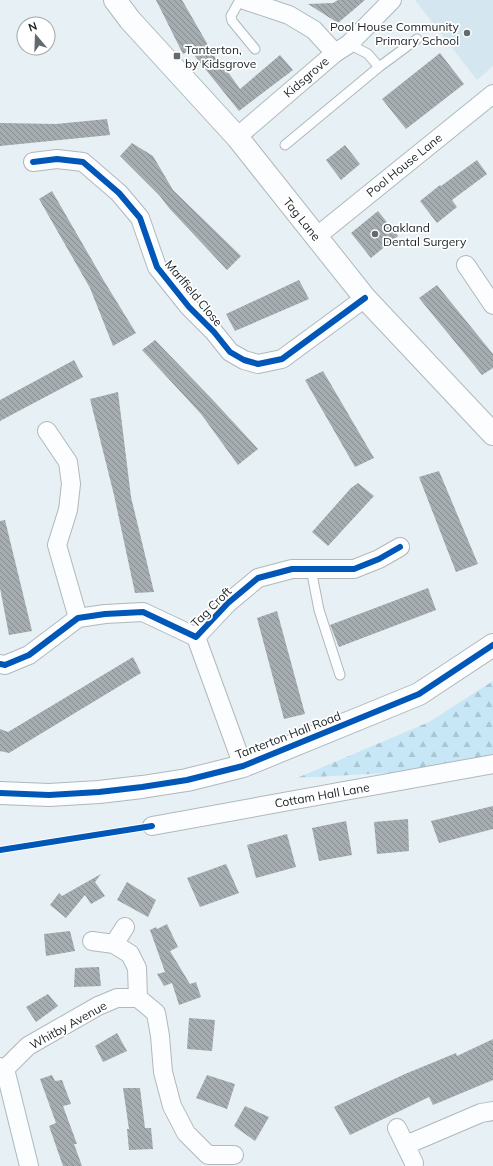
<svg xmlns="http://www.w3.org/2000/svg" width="493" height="1166" font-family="Mulish,sans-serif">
<defs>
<pattern id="forest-firs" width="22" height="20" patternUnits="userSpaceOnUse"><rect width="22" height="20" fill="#c8e7f6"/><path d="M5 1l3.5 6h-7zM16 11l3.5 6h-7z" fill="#abc6d3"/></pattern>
<pattern id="building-back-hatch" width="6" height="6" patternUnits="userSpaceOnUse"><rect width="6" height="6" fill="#a5adb1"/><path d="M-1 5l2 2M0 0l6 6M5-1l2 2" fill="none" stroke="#868c90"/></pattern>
</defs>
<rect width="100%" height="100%" fill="#e6f0f5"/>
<path fill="#d4e6ef" d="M 415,0 L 493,0 L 493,66 L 477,80 Z"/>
<path fill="url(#forest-firs)" d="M 493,681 L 493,756 L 421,771 L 297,778 L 429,722 Z"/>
<path fill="url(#building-back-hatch)" d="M 156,0 L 182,0 L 216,59 L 218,58 L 240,89 L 280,55 L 293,70 L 239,111 L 190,50 L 183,54 Z
M 338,0 L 365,0 L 338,23 L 308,4 L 333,3 Z
M 440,53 L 464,84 L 406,129 L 382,99 Z
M 107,119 L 110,135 L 0,146 L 0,123 L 56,124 Z
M 132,143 L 153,156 L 173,190 L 241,256 L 227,270 L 169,208 L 159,195 L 120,156 Z
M 345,145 L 360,164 L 341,180 L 326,160 Z
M 477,160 L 487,174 L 452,200 L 457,207 L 437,223 L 420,201 L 440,185 L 441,186 Z
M 52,191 L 104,281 L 136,333 L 113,346 L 90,288 L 39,199 Z
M 378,211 L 398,236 L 371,258 L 351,233 Z
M 299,280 L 309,299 L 235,331 L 226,314 Z
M 437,285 L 493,354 L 493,368 L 482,375 L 419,298 Z
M 155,340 L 212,399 L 258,449 L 238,465 L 201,414 L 142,350 Z
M 74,360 L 83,377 L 0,421 L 0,400 Z
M 323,371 L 374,458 L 355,467 L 305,380 Z
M 118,392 L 131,497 L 154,592 L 135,593 L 114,495 L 90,399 Z
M 439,471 L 478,564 L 456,572 L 419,477 Z
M 358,483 L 374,496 L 328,546 L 312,532 L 351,488 Z
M 5,520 L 32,631 L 9,635 L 0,588 L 0,521 Z
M 428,588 L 436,610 L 339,647 L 330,625 Z
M 277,611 L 305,714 L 284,719 L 257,618 Z
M 133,657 L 141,673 L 9,753 L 0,751 L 0,729 L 8,732 Z
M 493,806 L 493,829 L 439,843 L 431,821 Z
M 408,819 L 409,851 L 377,854 L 374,822 Z
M 346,821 L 352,855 L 319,861 L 312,828 Z
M 287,834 L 296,867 L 256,878 L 247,845 Z
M 226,864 L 239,893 L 200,907 L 187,878 Z
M 101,874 L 95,882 L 105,896 L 91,904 L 85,895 L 66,918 L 50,905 L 59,893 L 62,896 Z
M 127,882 L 156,900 L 148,917 L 117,900 Z
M 167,924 L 178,947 L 170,951 L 190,984 L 196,982 L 201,997 L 179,1005 L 172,983 L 164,986 L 157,974 L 165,972 L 150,930 L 156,927 L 157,929 Z
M 70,931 L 75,951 L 46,956 L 44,934 Z
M 99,967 L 101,986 L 74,987 L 75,968 Z
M 48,994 L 58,1006 L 36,1022 L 26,1007 Z
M 189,1018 L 215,1020 L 212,1051 L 187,1049 Z
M 117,1033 L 127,1051 L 103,1062 L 95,1046 Z
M 493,1039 L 493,1080 L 433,1105 L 429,1097 L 350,1135 L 334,1107 L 405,1074 L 456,1053 L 457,1056 Z
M 52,1075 L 55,1081 L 62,1080 L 71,1104 L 63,1106 L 77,1144 L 74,1144 L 82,1166 L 63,1166 L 49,1126 L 56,1123 L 40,1079 Z
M 207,1075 L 235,1084 L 227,1109 L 196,1098 Z
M 123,1088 L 140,1088 L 145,1128 L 151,1128 L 153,1149 L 129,1150 L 127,1129 L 129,1129 Z
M 245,1106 L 269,1117 L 255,1141 L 234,1126 Z"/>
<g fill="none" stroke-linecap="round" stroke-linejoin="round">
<defs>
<path id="lane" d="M 240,0 L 231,16 L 232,21 L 255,49
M 349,44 L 368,54 L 379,67
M 285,145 L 379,67 L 417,39
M 311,569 L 319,610 L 340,675"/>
<path id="street" d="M 244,0 L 289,15 L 314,30 L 335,53
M 237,137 L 335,53 L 349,44 L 392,0
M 33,162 L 57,159 L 83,162 L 119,193 L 140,218 L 157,267 L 189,307 L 214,332 L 230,352 L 244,360 L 258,364 L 282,359 L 365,298
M 316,237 L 493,94
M 466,265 L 493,305
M 47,431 L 68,462 L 71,484 L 68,510 L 57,545 L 78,618
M 196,637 L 243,766
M 0,664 L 5,665 L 29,655 L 78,618 L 105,614 L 143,612 L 196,637 L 228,603 L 258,578 L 292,569 L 354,569 L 379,559 L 400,547
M 152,826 L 493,764
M 125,927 L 114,944 L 130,954 L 137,968 L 138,998 L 156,1013 L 160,1036 L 163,1072 L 172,1106 L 186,1133 L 208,1155 L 234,1155
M 92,941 L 114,944
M 0,1067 L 5,1069 L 29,1166
M 5,1069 L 28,1046 L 98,1006 L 117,998 L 138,998
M 397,1128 L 414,1163
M 406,1145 L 481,1113 L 493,1111"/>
<path id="secondary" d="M 115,0 L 130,20 L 237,137 L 365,298 L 493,434
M 0,793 L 49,795 L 99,792 L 142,787 L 187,780 L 243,766 L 419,694 L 493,645"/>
</defs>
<use href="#lane" stroke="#b1b8bc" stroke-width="11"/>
<use href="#street" stroke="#b1b8bc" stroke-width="20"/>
<use href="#secondary" stroke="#b1b8bc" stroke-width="24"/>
<use href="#lane" stroke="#fbfdfe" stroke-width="9"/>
<use href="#street" stroke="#fbfdfe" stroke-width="18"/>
<use href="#secondary" stroke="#fbfdfe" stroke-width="22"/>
<defs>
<path id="cycleway" d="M 33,162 L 57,159 L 83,162 L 119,193 L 140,218 L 157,267 L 189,307 L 214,332 L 230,352 L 244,360 L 258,364 L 282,359 L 365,298
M 0,664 L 5,665 L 29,655 L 78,618 L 105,614 L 143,612 L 196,637 L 228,603 L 258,578 L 292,569 L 354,569 L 379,559 L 400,547
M 0,793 L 49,795 L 99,792 L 142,787 L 187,780 L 243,766 L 419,694 L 493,645
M 0,850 L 152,826"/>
</defs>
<use href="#cycleway" stroke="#fff" stroke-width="8"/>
<use href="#cycleway" stroke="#0057b8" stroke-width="6"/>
</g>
<g fill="#636a6e" stroke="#fff" stroke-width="1.5">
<circle cx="467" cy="33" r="4"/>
<rect x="173" y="52" width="8" height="8" rx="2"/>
<circle cx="375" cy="234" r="4"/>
</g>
<g text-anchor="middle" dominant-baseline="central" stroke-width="3.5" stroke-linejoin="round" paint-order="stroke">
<g font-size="12" fill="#1c2226" stroke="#fff" text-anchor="start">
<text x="459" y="26" text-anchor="end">Pool House Community<tspan x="459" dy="14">Primary School</tspan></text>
<text x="185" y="49">Tanterton,<tspan x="185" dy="14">by Kidsgrove</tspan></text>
<text x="383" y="227">Oakland<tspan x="383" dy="14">Dental Surgery</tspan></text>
</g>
<g font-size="12" fill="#1c2226" stroke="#fff">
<text transform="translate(306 77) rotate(-41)">Kidsgrove</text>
<text transform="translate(404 165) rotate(-39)">Pool House Lane</text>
<text transform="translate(302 219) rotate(51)">Tag Lane</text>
<text transform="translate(194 293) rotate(50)">Marlfield Close</text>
<text transform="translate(211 607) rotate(-45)">Tag Croft</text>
<text transform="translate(288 735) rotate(-21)">Tanterton Hall Road</text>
<text transform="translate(322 795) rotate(-10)">Cottam Hall Lane</text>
<text transform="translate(68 1025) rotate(-29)">Whitby Avenue</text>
</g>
</g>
<g transform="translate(36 36) rotate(341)"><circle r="19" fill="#ffffff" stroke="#a4a7a8"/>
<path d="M0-3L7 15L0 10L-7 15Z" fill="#636a6e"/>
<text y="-6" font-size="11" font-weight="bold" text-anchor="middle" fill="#1c2226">N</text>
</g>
</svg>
